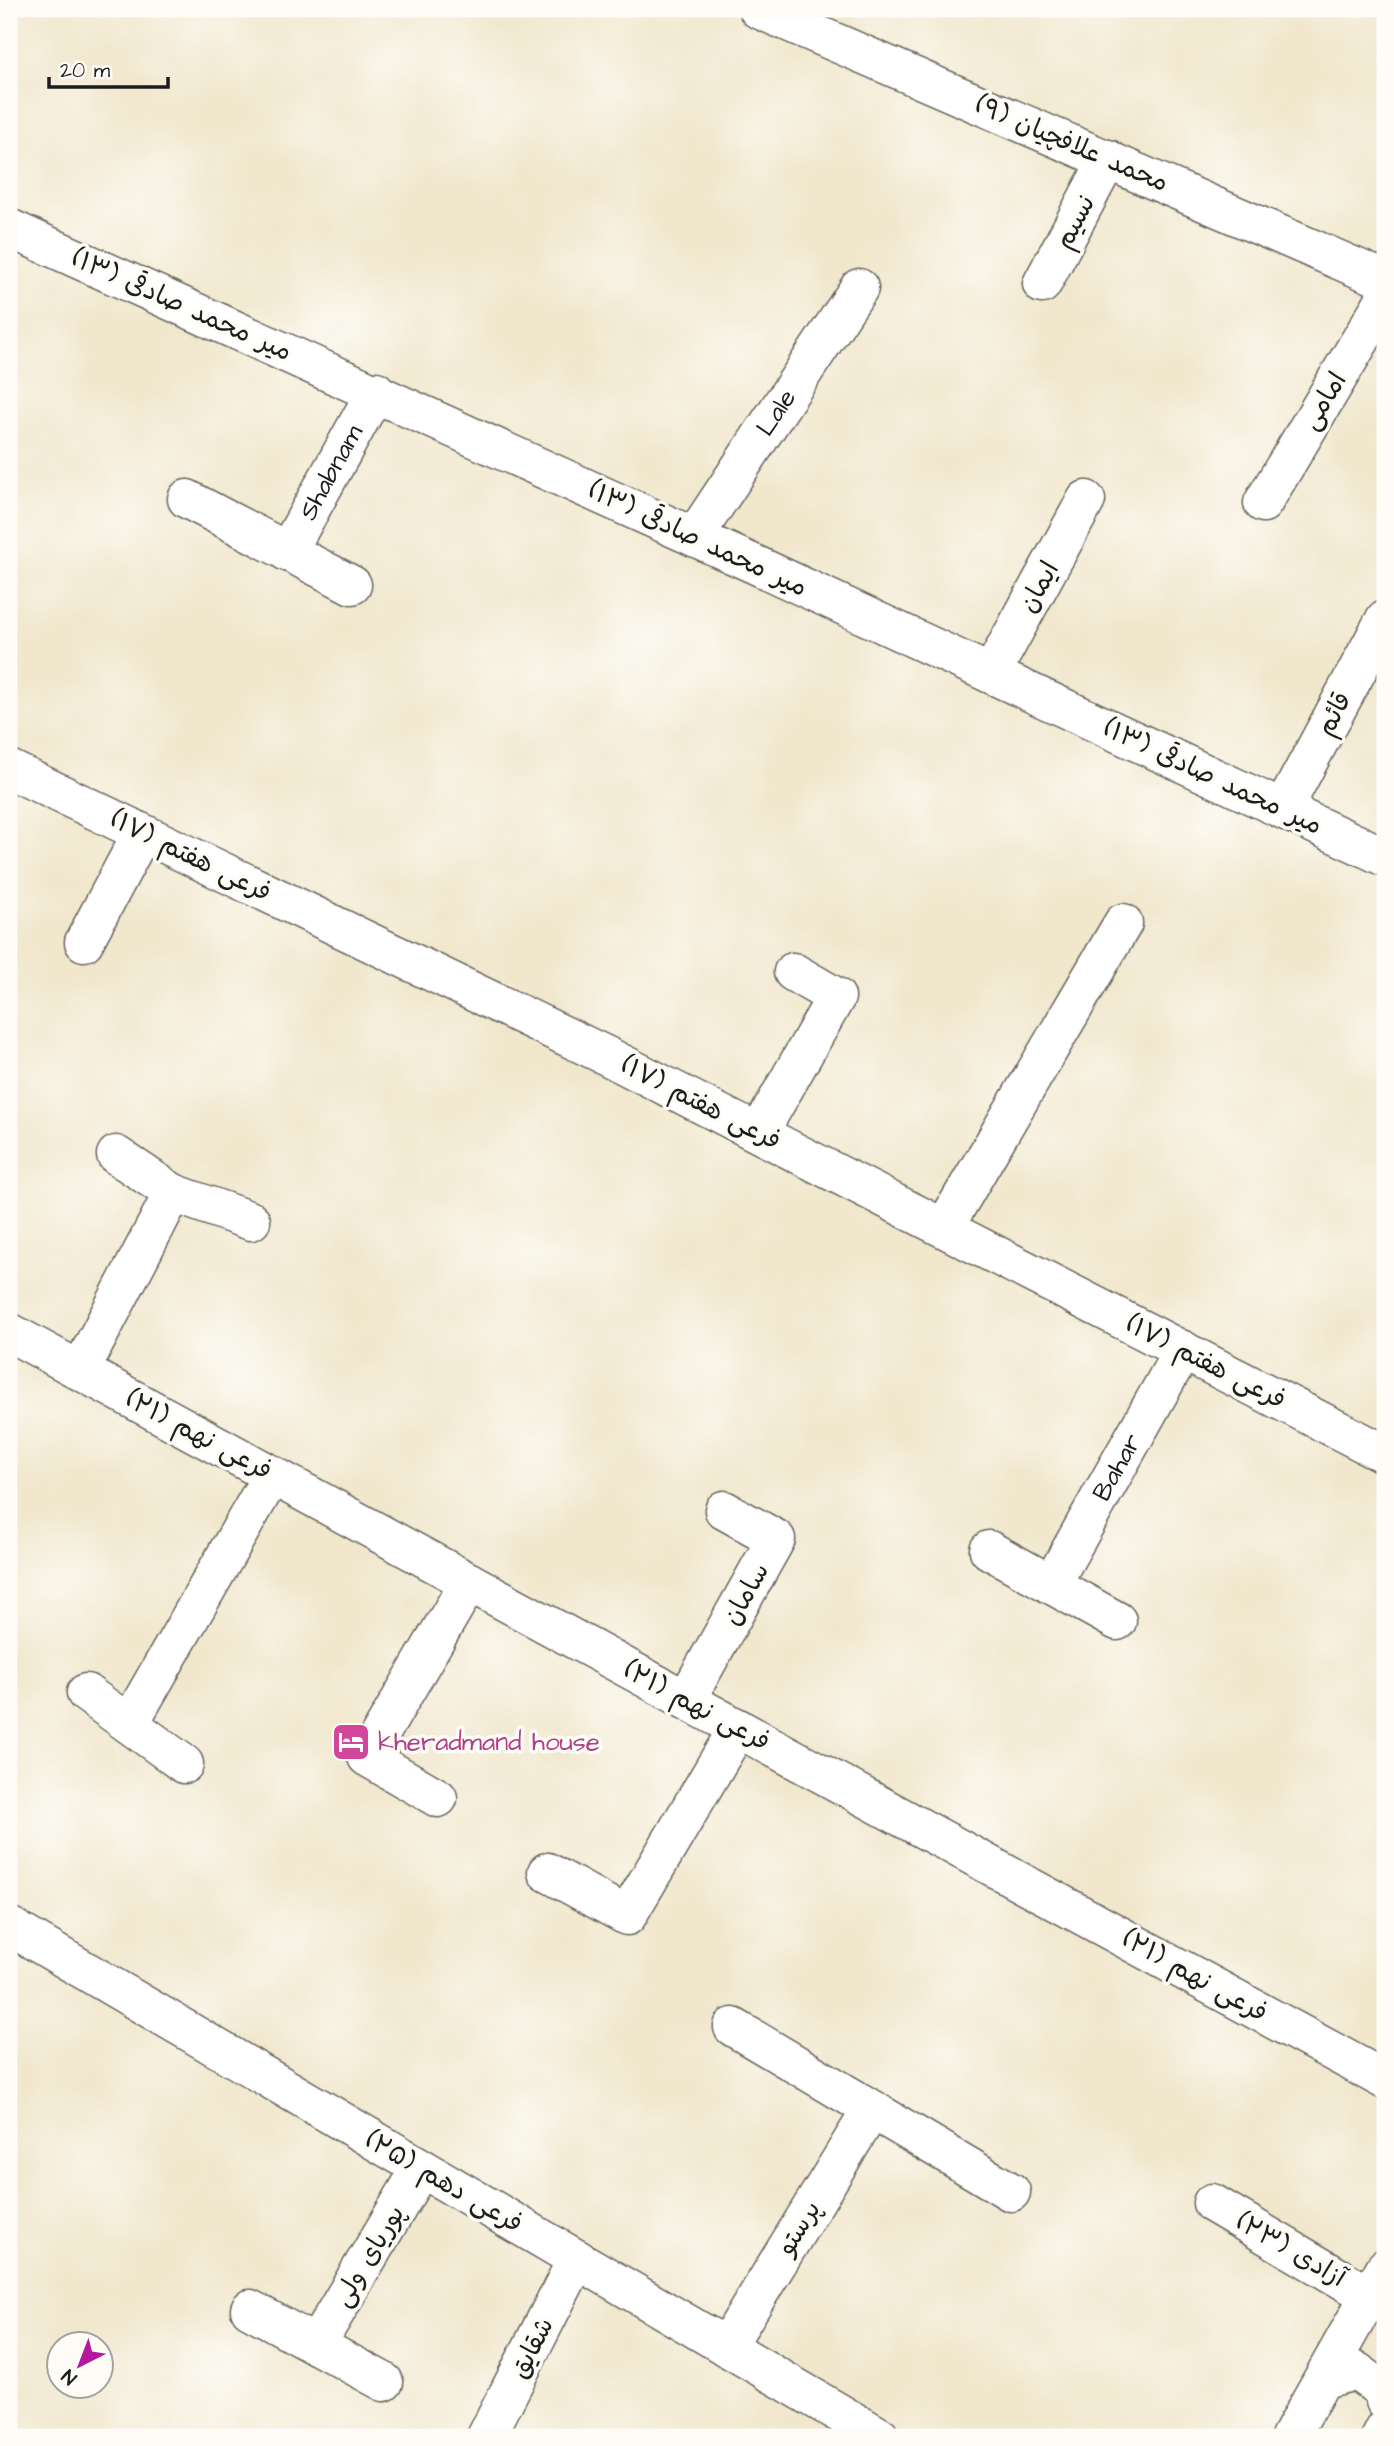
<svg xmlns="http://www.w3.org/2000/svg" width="1394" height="2446" font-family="'Architects Daughter','Playpen Sans Arabic',sans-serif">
<rect width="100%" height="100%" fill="#fdfcf7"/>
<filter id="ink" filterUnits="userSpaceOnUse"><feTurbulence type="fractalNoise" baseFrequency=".0143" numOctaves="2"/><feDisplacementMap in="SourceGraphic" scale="14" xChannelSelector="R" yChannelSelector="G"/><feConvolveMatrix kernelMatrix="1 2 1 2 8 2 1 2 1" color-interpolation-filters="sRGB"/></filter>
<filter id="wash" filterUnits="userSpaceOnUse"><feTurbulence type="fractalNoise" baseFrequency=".00686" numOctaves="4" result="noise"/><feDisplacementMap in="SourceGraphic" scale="28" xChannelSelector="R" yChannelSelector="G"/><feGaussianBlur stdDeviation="1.57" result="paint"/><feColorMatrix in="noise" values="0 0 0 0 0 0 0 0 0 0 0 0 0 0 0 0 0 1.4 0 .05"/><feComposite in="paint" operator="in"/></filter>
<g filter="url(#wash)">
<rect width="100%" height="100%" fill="#f1e7cd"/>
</g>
<g filter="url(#ink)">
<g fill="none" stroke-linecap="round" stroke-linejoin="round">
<defs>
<g id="minor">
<path d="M 758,9 L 1385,280"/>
<path d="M 9,228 L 754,564 L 1385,857"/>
<path d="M 1042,284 L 1108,159"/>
<path d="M 187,499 L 352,585"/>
<path d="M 1263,503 L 1385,299"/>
<path id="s1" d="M 694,537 L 859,288"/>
<path id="s2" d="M 287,552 L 376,391"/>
<path d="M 991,674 L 1086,500"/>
<path d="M 9,769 L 607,1056 L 1385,1454"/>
<path d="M 1283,809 L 1385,619"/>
<path d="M 84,942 L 142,833"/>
<path d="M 759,1133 L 836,997 L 793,972"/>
<path d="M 116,1155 L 173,1193 L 251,1221"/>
<path d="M 944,1228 L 1123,923"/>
<path d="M 9,1332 L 1385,2080"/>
<path d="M 80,1371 L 173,1193"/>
<path d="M 989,1550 L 1117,1621"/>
<path id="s3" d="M 1051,1585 L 1183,1350"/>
<path d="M 86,1693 L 184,1764"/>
<path d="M 686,1700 L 776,1539 L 724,1510"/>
<path d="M 129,1724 L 272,1475"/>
<path d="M 438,1798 L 367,1757 L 469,1582"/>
<path d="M 547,1872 L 627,1916 L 738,1728"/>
<path d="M 9,1926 L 880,2437"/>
<path d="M 733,2027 L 1011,2192"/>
<path d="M 1212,2203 L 1370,2296"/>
<path d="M 250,2309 L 384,2382"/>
<path d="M 316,2345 L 421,2168"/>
<path d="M 726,2347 L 872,2109"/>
<path d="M 486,2437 L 577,2259"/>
</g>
<path id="secondary" d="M 1323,2379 L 1356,2371 L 1384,2391 L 1385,2401
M 1290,2437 L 1385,2268
M 1381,2437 L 1385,2429"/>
</defs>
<use href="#minor" stroke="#67635a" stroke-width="41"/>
<use href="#secondary" stroke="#67635a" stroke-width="41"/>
<use href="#minor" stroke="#fff" stroke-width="38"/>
<use href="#secondary" stroke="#fff" stroke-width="38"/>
</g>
</g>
<defs>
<symbol id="hotel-square" viewBox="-11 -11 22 22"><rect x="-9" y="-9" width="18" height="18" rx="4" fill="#d1479c" stroke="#fdfcf7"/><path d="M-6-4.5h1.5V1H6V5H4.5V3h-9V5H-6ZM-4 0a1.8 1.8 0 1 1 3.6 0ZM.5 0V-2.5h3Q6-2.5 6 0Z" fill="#fff"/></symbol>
</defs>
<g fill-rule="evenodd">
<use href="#hotel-square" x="329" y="1720" width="44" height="44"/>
</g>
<g text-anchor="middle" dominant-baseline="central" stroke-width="7" stroke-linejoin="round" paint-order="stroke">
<g font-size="26" fill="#1c1c1c" stroke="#fdfcf7">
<text transform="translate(1072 144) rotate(23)">محمد علافچیان (۹)</text>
<text transform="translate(1075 222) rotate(-62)">نسیم</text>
<text transform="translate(182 305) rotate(24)">میر محمد صادقی (۱۳)</text>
<text transform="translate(1324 401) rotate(-59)">امامی</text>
<text stroke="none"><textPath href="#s1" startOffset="149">Lale</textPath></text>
<text stroke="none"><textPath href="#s2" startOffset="91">Shabnam</textPath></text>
<text transform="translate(698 539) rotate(25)">میر محمد صادقی (۱۳)</text>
<text transform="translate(1039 587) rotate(-61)">ایمان</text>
<text transform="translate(1334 714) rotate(-62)">قائم</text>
<text transform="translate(1213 777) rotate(25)">میر محمد صادقی (۱۳)</text>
<text transform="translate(191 856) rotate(26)">فرعی هفتم (۱۷)</text>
<text transform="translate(701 1103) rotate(27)">فرعی هفتم (۱۷)</text>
<text transform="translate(1206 1362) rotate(27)">فرعی هفتم (۱۷)</text>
<text transform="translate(199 1435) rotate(28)">فرعی نهم (۲۱)</text>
<text stroke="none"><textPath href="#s3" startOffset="135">Bahar</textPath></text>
<text transform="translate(746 1594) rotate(-61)">سامان</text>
<text transform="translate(697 1706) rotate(28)">فرعی نهم (۲۱)</text>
<text transform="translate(1195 1976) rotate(29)">فرعی نهم (۲۱)</text>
<text transform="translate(444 2182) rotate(30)">فرعی دهم (۲۵)</text>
<text transform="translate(799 2228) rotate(-58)">پرستو</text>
<text transform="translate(1291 2250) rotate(30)">آزادی (۲۳)</text>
<text transform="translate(369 2256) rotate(-59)">پوریای ولی</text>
<text transform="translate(532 2348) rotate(-63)">شقایق</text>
</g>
<g font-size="26" fill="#b23c85" stroke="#fdfcf7" text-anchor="start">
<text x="378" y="1742">kheradmand house</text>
</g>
</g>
<rect width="1394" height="2446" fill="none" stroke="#fdfcf7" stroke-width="35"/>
<g transform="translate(80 2365) rotate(222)"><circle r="33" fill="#fdfcf7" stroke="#a3a29f" stroke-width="2"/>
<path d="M0-5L12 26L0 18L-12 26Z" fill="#b5179e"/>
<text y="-10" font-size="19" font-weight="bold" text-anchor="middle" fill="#1c1c1c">N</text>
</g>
<path d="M49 77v10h119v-10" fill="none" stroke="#1c1c1c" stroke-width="3.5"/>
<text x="60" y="77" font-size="21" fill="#1c1c1c" stroke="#fdfcf7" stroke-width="5" paint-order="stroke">20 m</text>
</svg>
